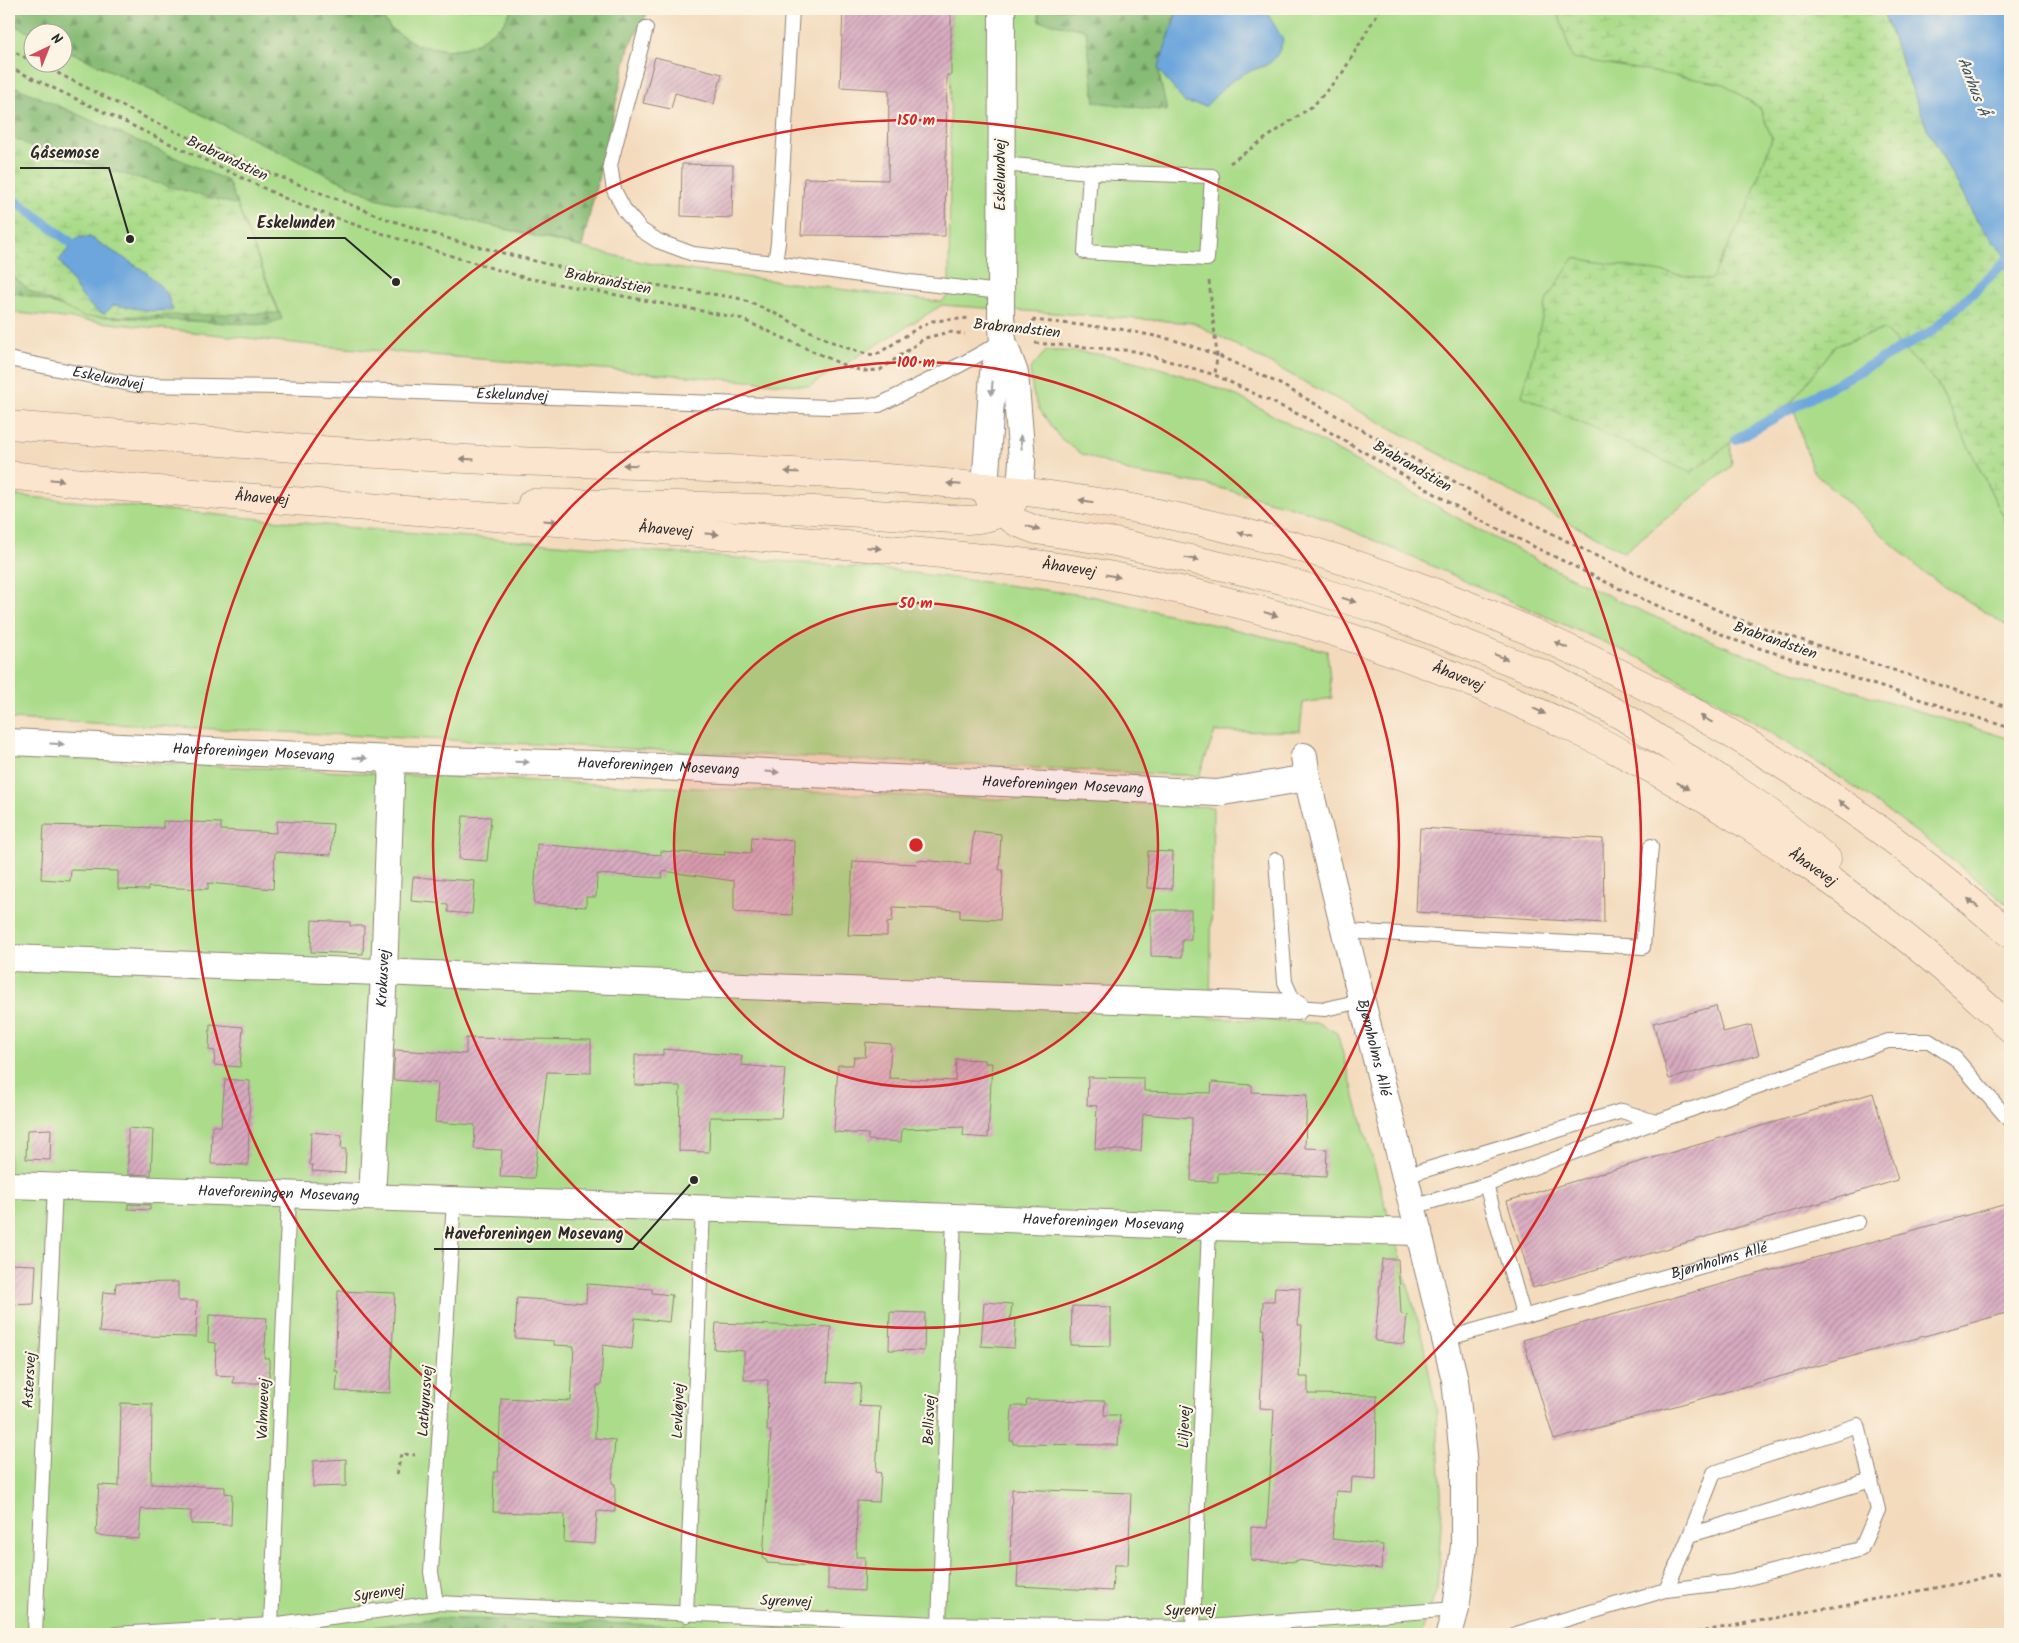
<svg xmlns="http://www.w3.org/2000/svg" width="2019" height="1643" font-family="Kalam,sans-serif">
<defs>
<pattern id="forest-firs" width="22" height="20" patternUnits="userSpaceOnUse" patternTransform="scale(1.25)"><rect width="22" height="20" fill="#87bc76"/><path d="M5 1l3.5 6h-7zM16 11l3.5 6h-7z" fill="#6f9961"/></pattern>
<pattern id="wetland-marsh" width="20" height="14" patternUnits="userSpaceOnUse" patternTransform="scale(1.25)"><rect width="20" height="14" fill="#aadc8a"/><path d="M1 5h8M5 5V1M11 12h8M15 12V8" fill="none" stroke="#92bd77"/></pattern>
<pattern id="building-hatch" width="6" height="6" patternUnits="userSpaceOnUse" patternTransform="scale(1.25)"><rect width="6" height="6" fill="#d8aac0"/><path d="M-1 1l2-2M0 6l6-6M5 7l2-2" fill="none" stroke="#af8b9c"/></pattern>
</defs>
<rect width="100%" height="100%" fill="#fcf5e5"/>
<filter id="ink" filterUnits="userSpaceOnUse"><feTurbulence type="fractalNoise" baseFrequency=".02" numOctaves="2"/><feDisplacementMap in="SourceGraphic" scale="10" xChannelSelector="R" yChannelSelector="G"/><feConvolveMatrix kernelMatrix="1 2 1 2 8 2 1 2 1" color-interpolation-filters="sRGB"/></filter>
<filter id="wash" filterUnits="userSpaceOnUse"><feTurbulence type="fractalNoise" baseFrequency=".0096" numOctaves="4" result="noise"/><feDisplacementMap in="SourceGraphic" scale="20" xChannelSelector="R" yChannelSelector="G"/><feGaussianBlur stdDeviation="1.12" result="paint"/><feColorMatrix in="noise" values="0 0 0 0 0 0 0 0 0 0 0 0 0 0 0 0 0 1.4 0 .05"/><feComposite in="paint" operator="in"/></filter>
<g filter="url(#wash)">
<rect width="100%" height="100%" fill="#f3dabc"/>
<path fill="#aadc8a" stroke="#6a845a" d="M 376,9 L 512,9 L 502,25 L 477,43 L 464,48 L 447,50 L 417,45 L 391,29 Z
M 951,9 L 1701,9 L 1724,84 L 1760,108 L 1772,138 L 1749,207 L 1718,265 L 1732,466 L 1624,552 L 1194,323 L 942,305 L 809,386 L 321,346 L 9,312 L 9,22 L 32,34 L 32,62 L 62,62 L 63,48 L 376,198 L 642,262 L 681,269 L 942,302 L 949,294 Z
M 1884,329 L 1937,383 L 2007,524 L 2010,525 L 2010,628 L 1923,572 L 1812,470 L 1792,402 L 1835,346 Z
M 1046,351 C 1112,349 1179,372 1239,397 C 1384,474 1524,562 1676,626 C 1784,673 1898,704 2010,739 L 2010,906 L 1923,837 L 1843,779 L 1752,721 L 1642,659 L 1310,512 L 1205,484 L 1134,473 L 1082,454 L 1060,438 L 1039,409 L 1033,393 L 1030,369 Z
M 9,495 L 377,530 L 891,570 L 1091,596 L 1327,651 L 1332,698 L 1303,703 L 1300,731 L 1215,732 L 1199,776 L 9,719 Z
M 9,756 L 640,786 L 1213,807 L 1210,1018 L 1318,1023 L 1337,1033 L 1420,1328 L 1436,1406 L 1442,1508 L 1437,1589 L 1421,1634 L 9,1634 Z"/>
<path fill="url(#forest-firs)" stroke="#597450" d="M 9,9 L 376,9 L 391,29 L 417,45 L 447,50 L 464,48 L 477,43 L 502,25 L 512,9 L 650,9 L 629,47 L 582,247 L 376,198 L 63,48 L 62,32 L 32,34 L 9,22 Z
M 1039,9 L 1178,9 L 1158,69 L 1167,111 L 1095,102 L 1086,30 L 1039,21 Z
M 9,84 L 228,181 L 282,319 L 266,325 L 90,316 L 33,297 L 9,292 Z
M 438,1618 L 951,1634 L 322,1634 Z"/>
<path fill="url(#wetland-marsh)" stroke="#6a845a" d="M 1557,9 L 1882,9 L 1926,126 L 1977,221 L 2010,262 L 2010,527 L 2007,524 L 1937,383 L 1884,329 L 1835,346 L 1792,402 L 1736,439 L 1691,473 L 1522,396 L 1547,299 L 1574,258 L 1711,280 L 1748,207 L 1772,138 L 1760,108 L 1724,84 L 1572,58 Z
M 9,135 L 39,151 L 237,205 L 279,313 L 84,317 L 32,292 L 9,273 Z"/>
<path fill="#6da6dc" stroke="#4c6884" d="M 1178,9 L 1265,9 L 1283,40 C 1274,73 1258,63 1235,79 C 1224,86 1215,97 1206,106 L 1185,103 L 1158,69 Z
M 1882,9 L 2010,9 L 2010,262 L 1977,221 L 1926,126 Z
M 78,237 L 90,237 L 146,272 L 166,292 L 173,310 L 152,311 L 114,305 L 104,314 C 82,306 71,278 59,260 Z"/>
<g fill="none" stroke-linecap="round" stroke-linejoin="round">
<path stroke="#6da6dc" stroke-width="10" d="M 9,196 L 73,244
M 1736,439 L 1934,330 L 2010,257"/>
</g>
<g id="blocks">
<path fill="url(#building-hatch)" d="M 843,9 L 951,9 L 951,75 L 947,75 L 945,236 L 801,235 L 804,178 L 888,180 L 889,90 L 840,87 Z
M 655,57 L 722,74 L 714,104 L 675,93 L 671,109 L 643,103 Z
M 682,164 L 733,165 L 732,218 L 681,216 Z
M 463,816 L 491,817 L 487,861 L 459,859 Z
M 163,821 L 221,823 L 221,830 L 276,833 L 277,821 L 333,824 L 331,855 L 275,852 L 273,889 L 208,883 L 208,889 L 148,887 L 148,890 L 118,889 L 118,871 L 71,870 L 70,881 L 41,879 L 44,825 L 163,828 Z
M 1420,828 L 1603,839 L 1604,923 L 1416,912 Z
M 974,831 L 1001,834 L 999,870 L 1003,870 L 1000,920 L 960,918 L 960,910 L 893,907 L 892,922 L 887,923 L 887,936 L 848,935 L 853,861 L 916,864 L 917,860 L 970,864 Z
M 752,837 L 794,841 L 792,915 L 734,912 L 734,881 L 663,871 L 662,878 L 597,874 L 596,897 L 586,897 L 586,907 L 534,904 L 537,844 L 661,855 L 661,851 L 725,855 L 725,851 L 751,853 Z
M 1148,851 L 1173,852 L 1172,889 L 1147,888 Z
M 413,877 L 475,881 L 472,914 L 448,912 L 448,904 L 411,901 Z
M 1151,910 L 1191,910 L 1191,940 L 1182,940 L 1182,957 L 1151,956 Z
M 312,920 L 350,922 L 350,926 L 364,926 L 363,954 L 311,952 Z
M 1716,1006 L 1723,1032 L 1751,1025 L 1759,1055 L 1669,1079 L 1653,1023 Z
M 210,1024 L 243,1027 L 240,1067 L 214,1065 L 215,1051 L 209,1050 Z
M 466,1038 L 591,1040 L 591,1073 L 547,1072 L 534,1178 L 500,1177 L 502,1150 L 474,1149 L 475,1125 L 435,1122 L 438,1083 L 393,1080 L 395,1050 L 466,1054 Z
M 866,1042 L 891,1044 L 889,1078 L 955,1081 L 956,1059 L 985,1060 L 985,1063 L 992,1063 L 988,1138 L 963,1136 L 964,1127 L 902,1129 L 901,1142 L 868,1140 L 868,1134 L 834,1132 L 838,1065 L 853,1065 L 854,1057 L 865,1057 Z
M 663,1049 L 742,1056 L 741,1065 L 785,1069 L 781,1118 L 710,1117 L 709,1152 L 679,1151 L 680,1086 L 635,1085 L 635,1055 L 663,1055 Z
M 1088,1077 L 1144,1078 L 1144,1091 L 1211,1093 L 1212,1082 L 1252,1085 L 1252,1092 L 1307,1095 L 1305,1148 L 1327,1149 L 1326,1177 L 1237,1172 L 1237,1173 L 1218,1173 L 1218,1182 L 1191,1181 L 1192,1118 L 1143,1114 L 1141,1151 L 1095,1149 L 1097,1106 L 1087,1105 Z
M 225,1079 L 250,1081 L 248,1165 L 211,1164 L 212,1126 L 221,1126 Z
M 1873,1093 L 1898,1180 L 1533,1288 L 1507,1201 Z
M 128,1128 L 153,1130 L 151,1175 L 128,1174 Z
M 51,1129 L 50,1160 L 26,1159 L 27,1130 Z
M 311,1132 L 342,1135 L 341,1149 L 346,1149 L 345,1173 L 312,1171 L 313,1165 L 310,1165 Z
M 2010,1203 L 2010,1312 L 1554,1440 L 1523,1340 Z
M 128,1204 L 150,1205 L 150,1210 L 128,1209 Z
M 1382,1259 L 1398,1259 L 1401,1314 L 1407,1315 L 1404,1344 L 1375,1341 Z
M 9,1264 L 36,1265 L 34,1304 L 9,1305 Z
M 178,1282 L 178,1301 L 197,1301 L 196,1337 L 145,1336 L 99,1332 L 103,1292 L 115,1293 L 116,1283 Z
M 587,1284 L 652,1289 L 652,1293 L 672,1295 L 669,1322 L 635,1318 L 632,1349 L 603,1345 L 601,1385 L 597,1385 L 595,1438 L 615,1440 L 612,1483 L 615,1484 L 615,1512 L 597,1511 L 595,1544 L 564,1542 L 565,1514 L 493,1512 L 494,1472 L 498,1472 L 501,1398 L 571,1401 L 574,1346 L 554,1345 L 554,1341 L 515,1338 L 517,1298 L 586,1303 Z
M 1275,1287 L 1300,1288 L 1298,1325 L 1302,1325 L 1299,1377 L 1308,1377 L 1308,1394 L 1377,1395 L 1376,1479 L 1352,1477 L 1351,1492 L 1336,1491 L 1332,1539 L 1383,1545 L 1381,1569 L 1296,1560 L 1296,1562 L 1251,1560 L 1251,1527 L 1267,1528 L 1274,1409 L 1260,1408 L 1264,1329 L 1262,1329 L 1263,1301 L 1274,1301 Z
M 338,1291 L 395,1293 L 390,1393 L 336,1391 L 338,1371 L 335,1371 Z
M 984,1302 L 1012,1304 L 1010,1319 L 1016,1319 L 1014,1348 L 981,1346 Z
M 1072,1306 L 1111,1307 L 1111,1346 L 1071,1345 Z
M 890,1312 L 925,1313 L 924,1351 L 889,1350 Z
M 209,1315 L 267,1318 L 264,1358 L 269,1358 L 269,1383 L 233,1383 L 234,1376 L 215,1375 L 216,1343 L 208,1342 Z
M 716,1323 L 831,1327 L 827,1382 L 861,1384 L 859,1406 L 880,1407 L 876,1472 L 881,1473 L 879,1502 L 857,1501 L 856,1557 L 865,1557 L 864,1591 L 828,1589 L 828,1567 L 767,1563 L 766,1560 L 763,1559 L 771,1431 L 767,1431 L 768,1380 L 744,1380 L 744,1351 L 714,1349 Z
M 1027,1400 L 1105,1401 L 1104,1415 L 1120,1415 L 1118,1445 L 1013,1444 L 1013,1441 L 1010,1441 L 1012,1406 L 1026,1406 Z
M 121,1403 L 152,1404 L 151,1484 L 225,1487 L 225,1493 L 232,1494 L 231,1525 L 191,1524 L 191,1511 L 141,1509 L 139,1539 L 96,1535 L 99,1485 L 119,1486 Z
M 346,1459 L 346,1486 L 313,1487 L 313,1461 Z
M 1012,1489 L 1131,1493 L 1128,1565 L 1114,1565 L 1112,1591 L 1017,1586 L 1018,1564 L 1010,1564 Z"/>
</g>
</g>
<g filter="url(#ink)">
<use href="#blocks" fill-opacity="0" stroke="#8f8274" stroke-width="1"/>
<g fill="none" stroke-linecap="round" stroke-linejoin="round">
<defs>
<g id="service">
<path d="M 646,28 L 610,165 L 614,190 L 625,211 L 641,230 L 658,241 L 693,254 L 775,263 L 910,282 L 1001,292"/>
<path d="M 1002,164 L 1090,172 L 1212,176 L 1207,259 L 1085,252 L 1090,172"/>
<path d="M 775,263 L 778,243 L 792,9"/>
<path id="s1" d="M 9,359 L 135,385 L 279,387 L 828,407 L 879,405 L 960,365 L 1003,341"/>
<path d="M 1276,860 L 1285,982 L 1296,1007 L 1325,1009 L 1361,1001"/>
<path d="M 1344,931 L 1643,947 L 1651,846"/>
<path d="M 1405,1176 L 1622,1111 L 1655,1122 L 1888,1041 L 1929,1041 L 1955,1058 L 2010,1121"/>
<path d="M 1486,1185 L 1524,1317"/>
<path d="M 1413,1207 L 1486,1185 L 1655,1122"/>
<path id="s2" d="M 1445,1339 L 1858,1222"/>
<path d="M 1690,1535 L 1871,1480"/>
<path d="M 436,1603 L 431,1572 L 454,1200"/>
<path d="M 686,1615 L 703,1209"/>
<path d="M 939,1624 L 954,1217"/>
<path d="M 271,1625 L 289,1195"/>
<path d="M 1193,1628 L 1209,1227"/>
<path d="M 35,1634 L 55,1186"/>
<path d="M 116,1634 L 271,1625 L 436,1603 L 939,1624 L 1193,1628 L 1456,1609"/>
<path d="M 1516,1634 L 1666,1590 L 1732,1582 L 1861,1549 L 1878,1510 L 1858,1425 L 1714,1473 L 1690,1535 L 1666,1590"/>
</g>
<g id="minor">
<path d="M 1002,9 L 1001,316 L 1003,341 L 1015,373 L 1022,460 L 1020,490"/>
<path d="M 985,487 L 993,373 L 1003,341"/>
<path id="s3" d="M 9,742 L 392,759 L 596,764 L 1217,793 L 1307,778"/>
<path id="s4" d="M 1304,756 L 1307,778 L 1455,1380 L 1464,1466 L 1464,1546 L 1456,1609 L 1449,1634"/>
<path d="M 9,958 L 1296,1007"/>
<path id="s5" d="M 9,1185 L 954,1217 L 1209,1227 L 1419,1232"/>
<path id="s6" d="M 372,1197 L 384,973 L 392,759"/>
</g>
<g id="secondary">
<path d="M 9,425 C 168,437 326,453 486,460 C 697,468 912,470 1121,506 C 1348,546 1566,633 1762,752 C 1798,775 1835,797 1869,822 C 1918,857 1964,895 2010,934"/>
<path id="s7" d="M 9,475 L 109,486 C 305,503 502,517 698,533 C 772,538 847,545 921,552 C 985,558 1050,564 1113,576 C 1444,638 1765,797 2010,1028"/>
<path d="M 985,487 L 991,502 L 1001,512 L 1018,523 L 1036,530 L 1115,542 L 1282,580 L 1377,609 L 1548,676 L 1624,717 L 1694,762 L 1766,810 L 1827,859"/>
<path d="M 532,503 L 677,505 L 814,510 L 968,520 C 986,519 1000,516 1013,502"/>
</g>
</defs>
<use href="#service" stroke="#8f8274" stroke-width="16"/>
<use href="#minor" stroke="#8f8274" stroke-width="28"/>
<use href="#secondary" stroke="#8f8274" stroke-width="29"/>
<path stroke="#8f8274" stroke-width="3" stroke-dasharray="4 4" stroke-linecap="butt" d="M 9,49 L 32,61
M 36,62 L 154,122 L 270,173 L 387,219 L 456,241 L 586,274 L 737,298 C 782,312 820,342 867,354 L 874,355 L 879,353 L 916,329 L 932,321 L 971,318
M 9,67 L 295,203 L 356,225 L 458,258 L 526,278 L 739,318 L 848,367 L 864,371 L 880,370 L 925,338 L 949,332 L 965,334
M 1230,163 L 1314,105 L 1343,72 L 1380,9
M 1209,281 L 1217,355 L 1215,375
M 1032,320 L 1120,329 L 1174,340 L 1217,355 L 1278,383 L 1493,503 L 1592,554 L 1740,620 L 2010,708
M 1035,343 L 1135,351 L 1215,375 L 1306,418 L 1476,518 L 1618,588 L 1737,641 L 2010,728
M 397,1474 L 401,1454 L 415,1455
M 1689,1634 L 1966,1582 L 2010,1570"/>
<use href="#service" stroke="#fff" stroke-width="14"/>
<use href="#minor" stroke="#fff" stroke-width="26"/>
<use href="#secondary" stroke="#fce5cf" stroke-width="28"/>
</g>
<defs><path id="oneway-solid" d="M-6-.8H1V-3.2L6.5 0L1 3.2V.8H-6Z" transform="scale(1.25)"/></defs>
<g fill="#a0a0a0">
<use href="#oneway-solid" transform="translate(992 388) rotate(95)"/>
<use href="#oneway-solid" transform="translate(1021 442) rotate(-95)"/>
<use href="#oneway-solid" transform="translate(57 744) rotate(3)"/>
<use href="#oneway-solid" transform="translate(360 758) rotate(3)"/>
<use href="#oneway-solid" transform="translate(522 762) rotate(1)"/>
<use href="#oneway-solid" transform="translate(772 772) rotate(3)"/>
</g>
<g fill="#94887d">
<use href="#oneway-solid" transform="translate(467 459) rotate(-176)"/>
<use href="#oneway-solid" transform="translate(630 465) rotate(-178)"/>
<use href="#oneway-solid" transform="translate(792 472) rotate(-177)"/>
<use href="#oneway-solid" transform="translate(57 480) rotate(6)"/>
<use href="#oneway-solid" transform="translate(954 484) rotate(-175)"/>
<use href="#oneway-solid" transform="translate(1086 501) rotate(-171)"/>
<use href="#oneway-solid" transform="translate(550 521) rotate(4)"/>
<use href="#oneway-solid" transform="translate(1033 528) rotate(19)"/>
<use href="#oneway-solid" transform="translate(712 534) rotate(4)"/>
<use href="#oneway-solid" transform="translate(1245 534) rotate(-166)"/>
<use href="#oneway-solid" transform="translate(874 548) rotate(5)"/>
<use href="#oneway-solid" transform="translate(1192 559) rotate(12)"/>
<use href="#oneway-solid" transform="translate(1113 576) rotate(11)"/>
<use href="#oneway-solid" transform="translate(1349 600) rotate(17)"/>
<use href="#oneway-solid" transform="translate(1271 614) rotate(16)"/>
<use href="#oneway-solid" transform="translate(1561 645) rotate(-155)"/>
<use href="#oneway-solid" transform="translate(1501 657) rotate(22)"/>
<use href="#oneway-solid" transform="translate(1539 711) rotate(25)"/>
<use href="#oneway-solid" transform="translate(1706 719) rotate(-151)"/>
<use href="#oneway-solid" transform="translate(1683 786) rotate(31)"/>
<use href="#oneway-solid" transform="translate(1844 805) rotate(-147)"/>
<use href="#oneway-solid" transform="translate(1973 903) rotate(-140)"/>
</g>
</g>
<circle cx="916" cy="845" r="242" fill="#d62828" fill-opacity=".12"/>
<g fill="none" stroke="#d62828" stroke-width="2.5">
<circle cx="916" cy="845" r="242"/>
<circle cx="916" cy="845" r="483"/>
<circle cx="916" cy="845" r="725"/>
</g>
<g text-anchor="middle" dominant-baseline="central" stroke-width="4.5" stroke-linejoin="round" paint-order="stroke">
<g font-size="15" fill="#2b2b2b" stroke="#fcf5e5">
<text transform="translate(227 159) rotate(25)">Brabrandstien</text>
<text transform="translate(1001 175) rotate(-90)">Eskelundvej</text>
<text transform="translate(608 282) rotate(11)">Brabrandstien</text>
<text transform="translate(1017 329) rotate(6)">Brabrandstien</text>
<text stroke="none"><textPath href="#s1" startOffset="101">Eskelundvej</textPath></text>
<text stroke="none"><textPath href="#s1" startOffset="506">Eskelundvej</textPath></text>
<text transform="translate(1412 467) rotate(30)">Brabrandstien</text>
<text stroke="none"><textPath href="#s7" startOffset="254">Åhavevej</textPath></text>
<text stroke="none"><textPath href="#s7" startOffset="659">Åhavevej</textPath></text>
<text stroke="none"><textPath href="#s7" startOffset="1064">Åhavevej</textPath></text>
<text transform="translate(1775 641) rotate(19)">Brabrandstien</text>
<text stroke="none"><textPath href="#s7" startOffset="1469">Åhavevej</textPath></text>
<text stroke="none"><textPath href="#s3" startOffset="245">Haveforeningen Mosevang</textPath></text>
<text stroke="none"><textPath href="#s3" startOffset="650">Haveforeningen Mosevang</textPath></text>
<text stroke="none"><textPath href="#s3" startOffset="1055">Haveforeningen Mosevang</textPath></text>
<text stroke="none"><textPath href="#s7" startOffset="1872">Åhavevej</textPath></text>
<text stroke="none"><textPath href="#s6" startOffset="219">Krokusvej</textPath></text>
<text stroke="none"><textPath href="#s4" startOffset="300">Bjørnholms Allé</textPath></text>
<text stroke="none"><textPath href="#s5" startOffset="270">Haveforeningen Mosevang</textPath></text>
<text stroke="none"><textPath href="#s5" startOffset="1095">Haveforeningen Mosevang</textPath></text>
<text stroke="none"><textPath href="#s2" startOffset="285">Bjørnholms Allé</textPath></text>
<text transform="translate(30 1380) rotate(-87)">Astersvej</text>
<text transform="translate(426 1401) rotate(-86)">Lathyrusvej</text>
<text transform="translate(264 1409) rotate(-88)">Valmuevej</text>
<text transform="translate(679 1411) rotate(-88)">Levkøjvej</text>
<text transform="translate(930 1420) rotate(-88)">Bellisvej</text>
<text transform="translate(1185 1427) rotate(-88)">Liljevej</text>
<text transform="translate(379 1594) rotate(-8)">Syrenvej</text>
<text transform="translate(786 1602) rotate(2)">Syrenvej</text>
<text transform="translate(1190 1611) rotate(-1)">Syrenvej</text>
</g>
<g font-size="16" font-style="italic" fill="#425669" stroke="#fcf5e5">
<text transform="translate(1973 87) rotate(69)">Aarhus Å</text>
</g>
</g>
<circle cx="916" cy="845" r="8" fill="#d62828" stroke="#fcf5e5" stroke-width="2.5"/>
<g font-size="15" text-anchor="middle" font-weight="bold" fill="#d62828" stroke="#fcf5e5" stroke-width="4.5" stroke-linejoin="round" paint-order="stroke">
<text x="916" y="125">150 m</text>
<text x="916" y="367">100 m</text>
<text x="916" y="608">50 m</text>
</g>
<path fill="none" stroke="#2b2b2b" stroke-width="2" d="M130 239L109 168H20M396 282L345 238H247M694 1180L633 1249H434"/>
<g fill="#2b2b2b" stroke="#fcf5e5" stroke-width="2">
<circle cx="130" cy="239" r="5"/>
<circle cx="396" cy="282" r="5"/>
<circle cx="694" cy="1180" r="5"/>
</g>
<g font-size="16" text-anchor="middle" font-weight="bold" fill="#2b2b2b" stroke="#fcf5e5" stroke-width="4.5" stroke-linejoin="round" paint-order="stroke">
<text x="65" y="158">Gåsemose</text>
<text x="296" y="228">Eskelunden</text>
<text x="534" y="1239">Haveforeningen Mosevang</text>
</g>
<rect width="2019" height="1643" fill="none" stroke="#fcf5e5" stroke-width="30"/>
<g transform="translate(48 48) rotate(43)"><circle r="24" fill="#fcf5e5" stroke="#a8a49b"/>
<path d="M0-4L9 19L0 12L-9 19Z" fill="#d1495b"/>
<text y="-8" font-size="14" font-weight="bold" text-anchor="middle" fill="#2b2b2b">N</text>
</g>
</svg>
